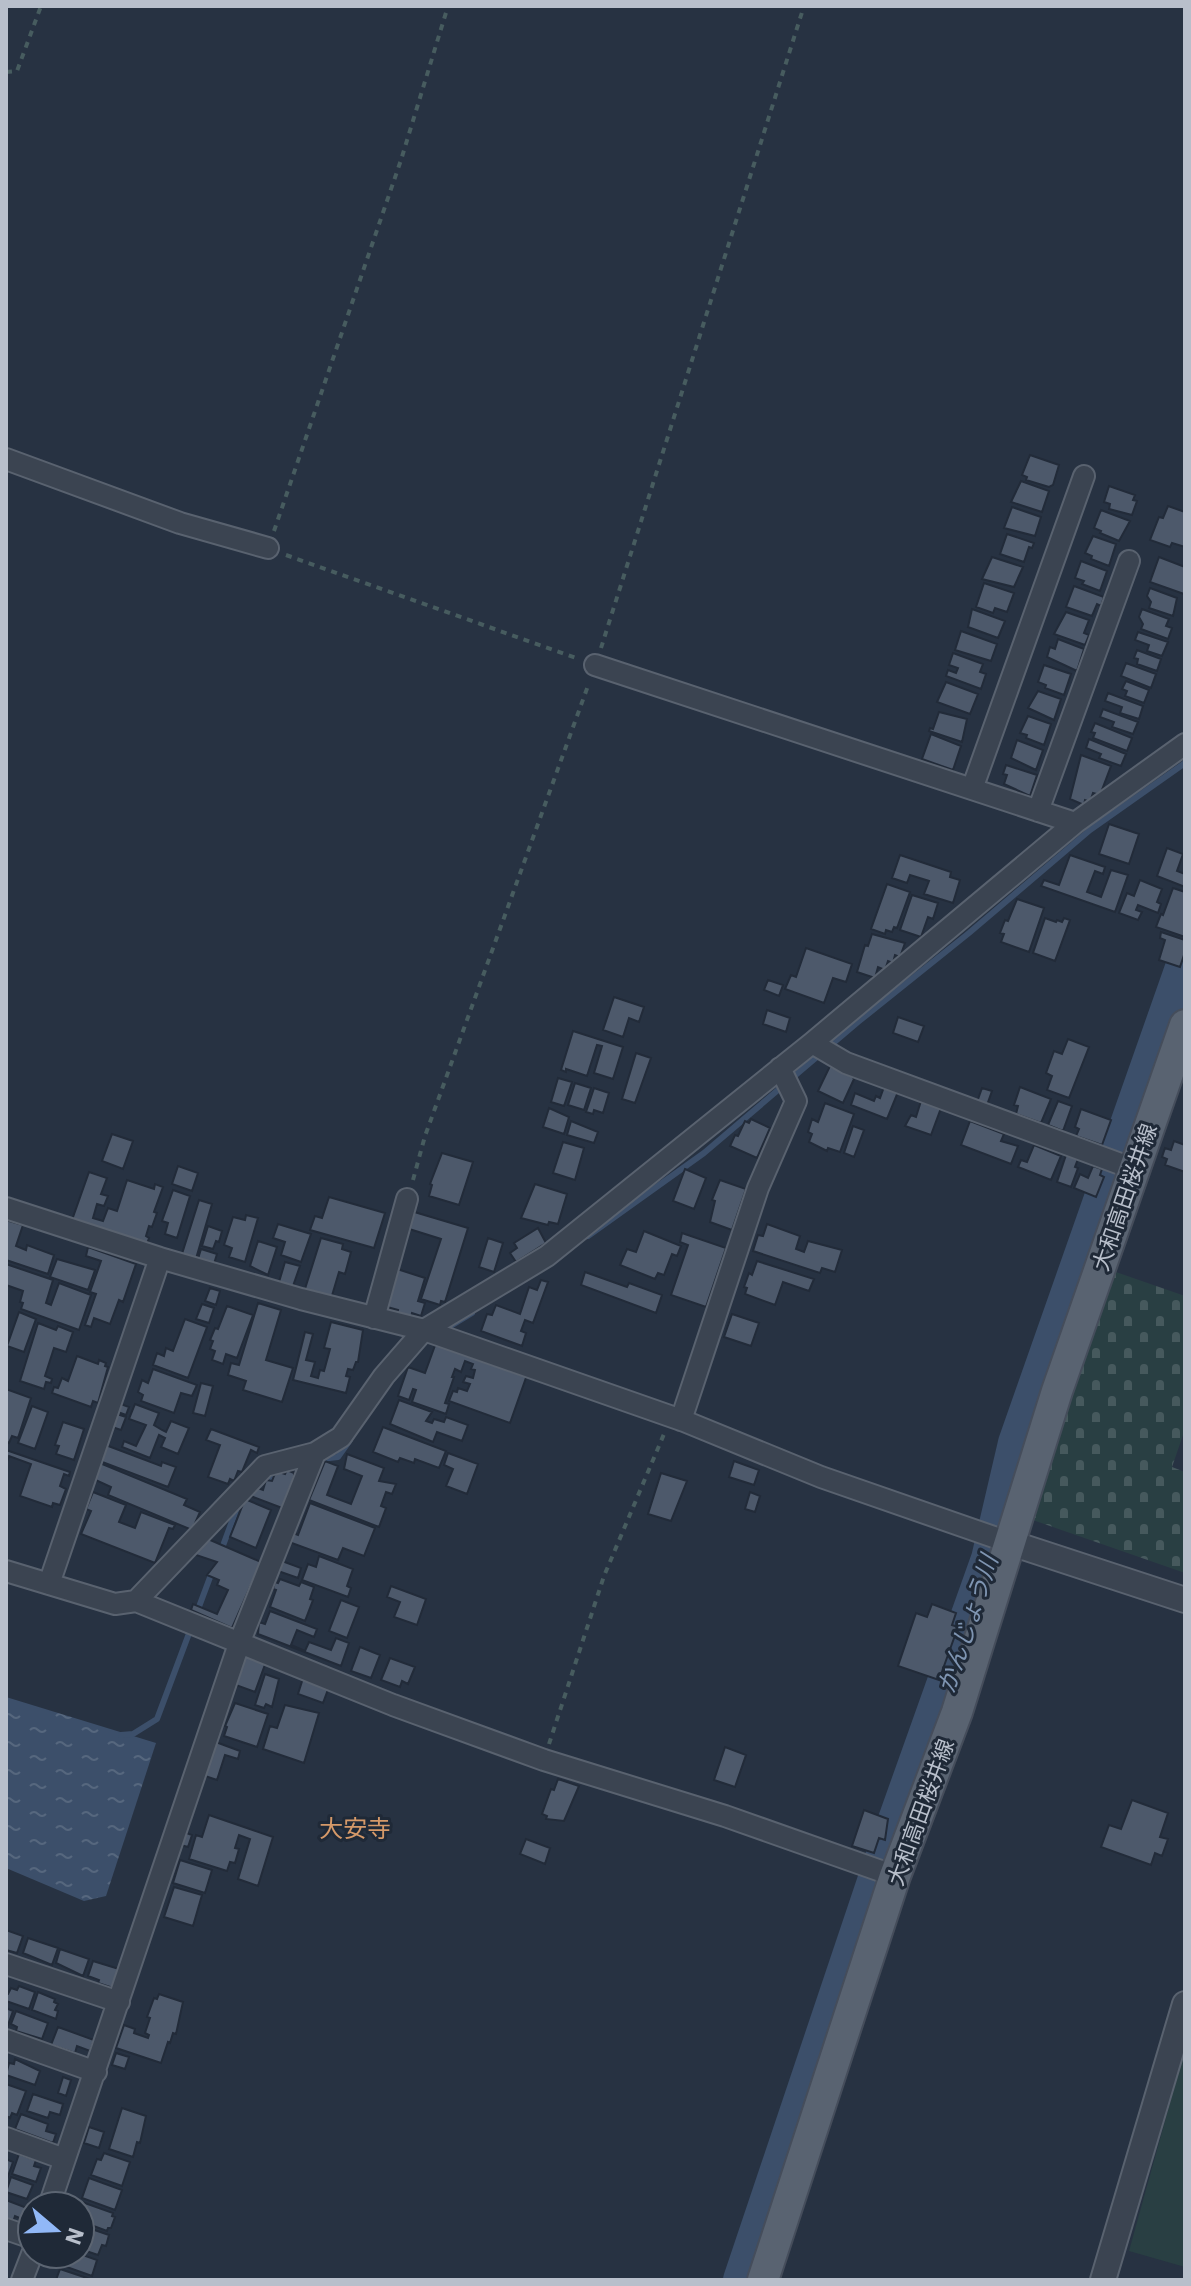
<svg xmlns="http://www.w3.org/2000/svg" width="1191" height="2286" font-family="'IBM Plex Sans','Noto Sans JP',sans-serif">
<defs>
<pattern id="cemetery-stones" width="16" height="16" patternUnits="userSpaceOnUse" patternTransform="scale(2)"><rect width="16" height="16" fill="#293f43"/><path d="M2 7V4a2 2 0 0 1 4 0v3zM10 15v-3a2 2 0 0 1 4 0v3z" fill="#46595d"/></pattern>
<pattern id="water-ripples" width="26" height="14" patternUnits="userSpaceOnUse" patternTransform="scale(2)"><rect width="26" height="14" fill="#3c4f6a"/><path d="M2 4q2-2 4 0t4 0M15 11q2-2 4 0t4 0" fill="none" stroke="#56677e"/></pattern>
</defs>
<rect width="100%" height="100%" fill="#273242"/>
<path fill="url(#cemetery-stones)" d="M 1113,1271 L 1185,1296 L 1185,1429 L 1172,1467 L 1185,1472 L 1185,1573 L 1027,1518 Z"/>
<path fill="#293f43" d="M 1185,2049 L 1185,2267 L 1129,2251 Z"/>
<path fill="url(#water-ripples)" d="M 6,1697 L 156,1743 L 106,1896 L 84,1901 L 6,1868 Z"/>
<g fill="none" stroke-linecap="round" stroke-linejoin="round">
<path stroke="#3c4f6a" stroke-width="6" d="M 588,1236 L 704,1153 L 858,1022 L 969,933 L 1090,830 L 1185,763
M 444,1330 L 472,1313
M 321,1459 L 338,1457 L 350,1440
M 260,1484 L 280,1471
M 221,1551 L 238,1505
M 121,1735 L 133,1734 L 157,1719 L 212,1572"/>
<path stroke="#3c4f6a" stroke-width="38" d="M 742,2280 L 892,1834 L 990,1559 L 1017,1443 L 1185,965"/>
</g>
<path fill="#4d596b" stroke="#222b39" stroke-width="2" d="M 1030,455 L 1059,465 L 1053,485 L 1049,487 L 1026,480 L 1027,477 L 1022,475 Z
M 1021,481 L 1049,491 L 1042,512 L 1011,502 Z
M 1109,486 L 1135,495 L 1133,500 L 1137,501 L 1132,515 L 1109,509 L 1110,504 L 1104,502 Z
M 1168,506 L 1185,512 L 1185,547 L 1172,543 L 1170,547 L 1150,540 L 1159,517 L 1163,518 Z
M 1012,507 L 1041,517 L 1035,536 L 1004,528 Z
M 1101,510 L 1130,521 L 1119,541 L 1100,533 L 1101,531 L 1094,528 Z
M 1007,534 L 1034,543 L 1032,548 L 1029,547 L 1024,562 L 1000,554 Z
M 1093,536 L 1116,544 L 1109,566 L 1091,559 L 1092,556 L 1085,553 Z
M 992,557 L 1023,567 L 1014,587 L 982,579 Z
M 1159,557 L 1185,567 L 1184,594 L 1150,582 Z
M 1081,561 L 1107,571 L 1100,591 L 1082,584 L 1084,581 L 1075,578 Z
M 984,583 L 1014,593 L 1007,612 L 995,608 L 993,613 L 976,607 Z
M 1074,586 L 1104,597 L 1101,606 L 1097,604 L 1092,616 L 1066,607 Z
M 1150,588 L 1177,598 L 1173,616 L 1149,608 L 1151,602 L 1147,596 Z
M 972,609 L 1005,621 L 998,638 L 968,627 Z
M 1142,609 L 1169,619 L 1166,626 L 1172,628 L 1168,639 L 1141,629 L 1143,624 L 1139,617 Z
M 1066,612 L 1089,620 L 1084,633 L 1089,635 L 1085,645 L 1054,634 Z
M 961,631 L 997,644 L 991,661 L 955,650 Z
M 1138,632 L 1168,642 L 1162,656 L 1147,651 L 1149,645 L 1135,640 Z
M 1058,639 L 1084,649 L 1077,671 L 1047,657 L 1050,647 L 1055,649 Z
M 1137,650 L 1161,659 L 1157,671 L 1137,664 L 1138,659 L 1134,658 Z
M 953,653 L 983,664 L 980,672 L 986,674 L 981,689 L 946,676 L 948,670 L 956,673 L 958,668 L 949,665 Z
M 1126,663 L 1156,674 L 1151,688 L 1121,676 Z
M 1044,665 L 1071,674 L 1064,695 L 1045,688 L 1046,685 L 1038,682 Z
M 1126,681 L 1149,690 L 1144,703 L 1125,696 L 1127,691 L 1122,689 Z
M 946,682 L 978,694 L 970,714 L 937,702 Z
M 1038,691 L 1061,699 L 1054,720 L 1028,708 Z
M 1108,693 L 1143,706 L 1139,719 L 1120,713 L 1122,707 L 1105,701 Z
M 1103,709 L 1138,722 L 1133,734 L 1112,727 L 1114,722 L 1100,717 Z
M 939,712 L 967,719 L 962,742 L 929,731 L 930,728 L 933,729 Z
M 1028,716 L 1051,724 L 1044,745 L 1026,738 L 1027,735 L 1020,733 Z
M 1095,723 L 1132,738 L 1127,751 L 1093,738 L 1095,733 L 1091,732 Z
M 931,734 L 961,746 L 953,770 L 922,759 Z
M 1089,739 L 1126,754 L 1121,766 L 1099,758 L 1101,754 L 1086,748 Z
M 1017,740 L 1043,750 L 1036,770 L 1011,758 Z
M 1081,755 L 1111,766 L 1100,795 L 1093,793 L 1090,802 L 1085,800 L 1084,805 L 1070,799 Z
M 1006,765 L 1037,775 L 1030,796 L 1004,784 L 1007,775 L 1003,774 Z
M 1109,824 L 1139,834 L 1129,864 L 1099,854 Z
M 1167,848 L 1183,854 L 1177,871 L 1185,874 L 1185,887 L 1157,876 Z
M 900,855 L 951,872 L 950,877 L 960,880 L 953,903 L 924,894 L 929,881 L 910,875 L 907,883 L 892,878 Z
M 1070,855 L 1105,867 L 1103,874 L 1095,871 L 1087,892 L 1101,897 L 1111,870 L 1128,875 L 1115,912 L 1041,886 L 1044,880 L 1059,885 Z
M 1140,880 L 1162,889 L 1157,902 L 1161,904 L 1158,913 L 1138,905 L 1136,910 L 1142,912 L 1138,920 L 1119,913 L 1127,893 L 1134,896 Z
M 887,884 L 910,892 L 897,928 L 894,927 L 892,932 L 886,930 L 885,934 L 871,929 Z
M 1173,888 L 1185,892 L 1185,937 L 1156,927 L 1161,914 L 1163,915 Z
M 912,895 L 938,903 L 933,919 L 928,917 L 921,937 L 900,930 Z
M 1017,899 L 1044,908 L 1029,952 L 1001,942 L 1004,934 L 1000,933 L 1005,920 L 1008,921 Z
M 1045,918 L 1056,922 L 1057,920 L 1062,922 L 1064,918 L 1070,920 L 1055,961 L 1033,953 Z
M 1161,932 L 1185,940 L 1185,952 L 1180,967 L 1159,960 L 1165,940 L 1160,938 Z
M 872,934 L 905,943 L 900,957 L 895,955 L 893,963 L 888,961 L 885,970 L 878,967 L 875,978 L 857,972 L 865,945 L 868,946 Z
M 806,948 L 852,964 L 846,982 L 833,978 L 824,1003 L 785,989 L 791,975 L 796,977 Z
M 768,980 L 783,985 L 779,996 L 764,990 Z
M 614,997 L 644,1007 L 639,1022 L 629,1018 L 623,1037 L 603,1030 Z
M 767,1010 L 790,1018 L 786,1032 L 763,1024 Z
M 898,1017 L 924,1026 L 918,1042 L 893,1033 Z
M 573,1031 L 623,1047 L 613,1079 L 594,1073 L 602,1046 L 597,1045 L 587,1076 L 566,1069 L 566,1072 L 561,1070 Z
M 1068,1039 L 1089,1047 L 1069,1098 L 1047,1090 L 1052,1076 L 1046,1073 L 1054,1051 L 1062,1054 Z
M 636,1053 L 651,1058 L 635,1103 L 622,1099 Z
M 830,1066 L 852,1076 L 854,1079 L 843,1103 L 818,1091 Z
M 558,1078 L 572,1082 L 564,1106 L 551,1102 Z
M 575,1083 L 591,1088 L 584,1110 L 568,1105 Z
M 884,1087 L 898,1092 L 887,1119 L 851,1105 L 855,1093 L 874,1101 L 876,1096 L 880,1098 Z
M 1020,1087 L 1051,1099 L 1041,1123 L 1016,1114 L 1018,1106 L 1014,1105 Z
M 594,1088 L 609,1093 L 603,1113 L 594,1110 L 593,1114 L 586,1112 Z
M 982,1088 L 992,1091 L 987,1105 L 977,1102 Z
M 921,1101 L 941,1108 L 931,1135 L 905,1126 L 911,1115 L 916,1117 Z
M 1058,1101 L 1072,1106 L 1063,1131 L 1048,1125 Z
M 825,1103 L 854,1114 L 840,1152 L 828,1148 L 827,1151 L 809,1142 L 812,1134 L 808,1132 L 812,1119 L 818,1122 Z
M 549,1108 L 569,1117 L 564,1134 L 543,1127 Z
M 1081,1109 L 1111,1120 L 1102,1145 L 1076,1136 L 1079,1129 L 1075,1127 Z
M 751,1119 L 770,1128 L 757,1158 L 730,1146 L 735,1135 L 738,1136 L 745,1121 L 749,1123 Z
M 571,1121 L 598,1132 L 594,1143 L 567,1135 Z
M 970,1121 L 1004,1134 L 1001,1141 L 1018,1146 L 1011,1164 L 961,1145 Z
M 853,1126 L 864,1130 L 854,1157 L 844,1153 Z
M 112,1134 L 133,1141 L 123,1169 L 102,1161 Z
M 1174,1141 L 1185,1145 L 1185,1172 L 1165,1165 L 1167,1159 L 1162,1157 L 1165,1148 L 1171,1150 Z
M 563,1142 L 584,1148 L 575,1180 L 553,1173 Z
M 1034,1145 L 1061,1156 L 1051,1180 L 1018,1167 L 1021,1160 L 1027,1162 Z
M 442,1153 L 473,1162 L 459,1205 L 429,1196 L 432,1185 L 430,1184 Z
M 1066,1155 L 1078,1159 L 1075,1167 L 1078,1168 L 1071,1187 L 1057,1182 Z
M 178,1166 L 198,1173 L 192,1191 L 172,1184 Z
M 1093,1166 L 1102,1169 L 1100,1175 L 1104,1177 L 1096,1197 L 1074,1188 L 1080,1174 L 1088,1178 Z
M 685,1169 L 706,1178 L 694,1209 L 673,1201 Z
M 89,1172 L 107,1178 L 101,1194 L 108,1196 L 104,1206 L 97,1204 L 93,1218 L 103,1221 L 108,1208 L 117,1211 L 127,1180 L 154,1189 L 155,1184 L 163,1187 L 154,1212 L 157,1213 L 152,1227 L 149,1226 L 146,1236 L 149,1238 L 146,1247 L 72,1220 Z
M 720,1180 L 746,1189 L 732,1230 L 710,1222 L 715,1201 L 712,1200 Z
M 535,1184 L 567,1194 L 558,1224 L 549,1222 L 548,1225 L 521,1218 Z
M 173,1190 L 190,1196 L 177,1238 L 165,1234 L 168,1223 L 162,1221 Z
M 329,1197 L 385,1213 L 374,1248 L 310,1230 L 315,1216 L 322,1218 Z
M 199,1200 L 212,1204 L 195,1262 L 181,1257 Z
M 411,1211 L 468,1228 L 445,1302 L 441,1301 L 440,1305 L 421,1299 L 441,1239 L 406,1228 Z
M 246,1215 L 258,1218 L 245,1262 L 229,1257 L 232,1248 L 224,1245 L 233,1217 L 245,1220 Z
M 6,1220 L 23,1225 L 16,1246 L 26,1250 L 27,1245 L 54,1255 L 48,1274 L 6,1260 Z
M 278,1224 L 311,1234 L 301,1262 L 281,1255 L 285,1242 L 273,1238 Z
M 767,1224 L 800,1236 L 796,1249 L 804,1252 L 808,1241 L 842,1250 L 835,1272 L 822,1268 L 820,1273 L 753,1251 L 758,1235 L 763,1236 Z
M 208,1226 L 222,1231 L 219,1242 L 216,1241 L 213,1249 L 202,1246 Z
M 538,1228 L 546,1243 L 516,1262 L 510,1253 L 517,1248 L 514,1243 Z
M 644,1231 L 681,1246 L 677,1256 L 672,1254 L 664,1275 L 658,1273 L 655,1279 L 620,1265 L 627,1249 L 636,1252 Z
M 682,1233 L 726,1248 L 706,1307 L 671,1295 L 688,1245 L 680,1242 Z
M 321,1238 L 343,1244 L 342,1249 L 351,1252 L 345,1274 L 339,1272 L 331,1299 L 304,1292 Z
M 488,1238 L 503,1243 L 494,1272 L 479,1267 Z
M 258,1241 L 277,1247 L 268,1275 L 250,1266 Z
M 88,1247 L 136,1264 L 123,1302 L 119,1300 L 110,1324 L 94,1318 L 91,1327 L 85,1325 L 96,1294 L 90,1292 L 101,1261 L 86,1256 Z
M 201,1249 L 217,1254 L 213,1267 L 197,1262 Z
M 57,1259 L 95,1270 L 88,1290 L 50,1277 Z
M 757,1261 L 814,1279 L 809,1291 L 783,1282 L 775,1305 L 745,1294 L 747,1288 L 744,1287 L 749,1273 L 752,1275 Z
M 285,1262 L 300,1266 L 293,1286 L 279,1282 Z
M 6,1264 L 53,1280 L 46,1303 L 51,1305 L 59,1283 L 91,1295 L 79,1330 L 21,1309 L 23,1303 L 20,1302 L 23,1291 L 6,1285 Z
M 397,1269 L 425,1278 L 418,1301 L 425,1303 L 421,1316 L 412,1313 L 411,1318 L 397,1314 L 398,1310 L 380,1305 Z
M 585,1272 L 627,1287 L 629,1283 L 662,1295 L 656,1313 L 581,1285 Z
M 541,1280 L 548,1282 L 533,1323 L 525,1320 L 521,1331 L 526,1333 L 522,1346 L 481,1331 L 487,1314 L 492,1315 L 496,1305 L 520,1314 L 529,1287 L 537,1290 Z
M 210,1288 L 220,1291 L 216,1305 L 205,1301 Z
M 258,1303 L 281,1310 L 266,1360 L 293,1368 L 282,1402 L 243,1390 L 246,1381 L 228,1375 L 231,1363 L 239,1365 Z
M 202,1304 L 214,1308 L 209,1323 L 196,1319 Z
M 227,1306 L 253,1315 L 237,1358 L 226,1354 L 223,1364 L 212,1360 L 215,1351 L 210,1349 L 213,1341 L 210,1340 L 215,1328 L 218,1329 Z
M 19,1312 L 36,1319 L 24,1352 L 7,1346 Z
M 732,1314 L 759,1323 L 751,1346 L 724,1337 Z
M 185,1319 L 207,1327 L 188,1378 L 153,1365 L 157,1353 L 164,1356 L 166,1348 L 173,1351 Z
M 331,1322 L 363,1330 L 358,1362 L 356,1362 L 353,1370 L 348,1369 L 346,1376 L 350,1377 L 346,1393 L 293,1380 L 305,1332 L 313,1334 L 306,1360 L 315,1362 L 311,1376 L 318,1378 L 320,1370 L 324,1371 L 330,1349 L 324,1348 Z
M 38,1323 L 56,1330 L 58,1326 L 73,1332 L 66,1352 L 54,1348 L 45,1376 L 52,1379 L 51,1383 L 46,1382 L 44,1389 L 20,1381 Z
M 437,1340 L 528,1372 L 510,1423 L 449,1401 L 453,1391 L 457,1392 L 458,1388 L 467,1391 L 470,1384 L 463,1382 L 466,1376 L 473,1378 L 475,1370 L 471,1369 L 473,1364 L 465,1361 L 461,1372 L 455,1369 L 452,1377 L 454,1377 L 445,1403 L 449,1404 L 446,1414 L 412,1402 L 416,1390 L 413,1389 L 409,1400 L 398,1396 L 408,1367 L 425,1373 Z
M 77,1356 L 98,1364 L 99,1360 L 106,1363 L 105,1366 L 108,1367 L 98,1403 L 93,1401 L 91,1407 L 52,1393 L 54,1387 L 58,1388 L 62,1378 L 68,1381 Z
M 153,1369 L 197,1385 L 192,1396 L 181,1393 L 174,1413 L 141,1401 L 143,1395 L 138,1392 L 142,1380 L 148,1383 Z
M 201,1383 L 213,1386 L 205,1416 L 193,1413 Z
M 6,1389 L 31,1398 L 18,1438 L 12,1436 L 9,1443 L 6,1442 Z
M 399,1400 L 432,1412 L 426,1421 L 432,1423 L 434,1419 L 444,1422 L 446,1417 L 468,1425 L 462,1441 L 437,1432 L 433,1442 L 390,1424 Z
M 118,1403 L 129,1407 L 126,1415 L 115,1411 Z
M 135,1404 L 159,1413 L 154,1425 L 162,1430 L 166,1432 L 171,1421 L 189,1428 L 178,1454 L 161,1447 L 165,1438 L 159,1435 L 150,1458 L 122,1447 L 124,1441 L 136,1446 L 146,1425 L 129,1419 Z
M 32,1406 L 48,1412 L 35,1449 L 18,1443 Z
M 114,1413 L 126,1417 L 121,1430 L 109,1426 Z
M 63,1422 L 84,1429 L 74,1460 L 56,1454 L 59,1446 L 55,1445 Z
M 383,1427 L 446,1451 L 439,1468 L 415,1459 L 414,1463 L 400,1458 L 398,1462 L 373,1452 Z
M 211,1429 L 259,1447 L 257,1453 L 251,1450 L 242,1472 L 238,1471 L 234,1481 L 230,1479 L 228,1484 L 208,1477 L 220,1445 L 206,1440 Z
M 103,1444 L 161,1466 L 162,1462 L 176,1467 L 168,1487 L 97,1460 Z
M 6,1450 L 70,1472 L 69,1476 L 64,1474 L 60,1486 L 66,1489 L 60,1505 L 53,1503 L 52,1507 L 20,1496 L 31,1464 L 9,1456 L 6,1464 Z
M 448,1453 L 478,1464 L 467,1494 L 446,1486 L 453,1469 L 444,1465 Z
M 347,1454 L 384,1468 L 379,1481 L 396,1484 L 392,1494 L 386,1492 L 381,1506 L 386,1508 L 379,1527 L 309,1500 L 325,1461 L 338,1466 L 327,1495 L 351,1504 L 362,1476 L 344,1469 Z
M 95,1461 L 187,1499 L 184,1505 L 200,1512 L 192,1530 L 108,1495 L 111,1487 L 89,1477 Z
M 734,1461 L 759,1470 L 754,1485 L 729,1477 Z
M 287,1470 L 294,1473 L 294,1477 L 282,1508 L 248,1495 L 252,1486 L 263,1490 L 266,1480 L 272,1481 L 276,1471 L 285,1474 Z
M 661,1473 L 687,1481 L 671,1521 L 648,1514 Z
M 93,1492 L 126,1505 L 119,1522 L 135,1528 L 141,1512 L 175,1525 L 173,1529 L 169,1528 L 155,1563 L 81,1534 L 91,1511 L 86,1509 Z
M 750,1492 L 760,1496 L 755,1512 L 745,1509 Z
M 245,1499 L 271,1510 L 256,1548 L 230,1537 Z
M 310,1503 L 375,1528 L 364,1556 L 343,1548 L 338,1560 L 289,1542 L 293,1533 L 298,1535 Z
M 201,1536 L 261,1562 L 232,1628 L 191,1610 L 193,1604 L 217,1614 L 228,1590 L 217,1585 L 219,1580 L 207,1575 L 217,1562 L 193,1554 Z
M 319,1556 L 353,1569 L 347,1586 L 351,1588 L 348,1597 L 302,1580 L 308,1564 L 316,1567 Z
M 282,1561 L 301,1568 L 298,1578 L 278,1571 Z
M 280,1579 L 299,1586 L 301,1582 L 314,1587 L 310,1599 L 313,1600 L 305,1621 L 270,1607 L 276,1590 L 273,1589 L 275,1582 L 278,1583 Z
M 391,1586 L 426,1599 L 417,1625 L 394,1617 L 400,1602 L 387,1597 Z
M 341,1600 L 359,1607 L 347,1638 L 329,1631 Z
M 932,1604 L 956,1613 L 952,1625 L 958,1627 L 939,1680 L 898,1666 L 916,1613 L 927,1617 Z
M 270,1611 L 317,1629 L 314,1637 L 297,1630 L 291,1645 L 305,1651 L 309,1642 L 331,1650 L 336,1638 L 349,1643 L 341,1666 L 258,1634 L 259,1622 L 265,1624 Z
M 360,1647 L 380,1655 L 371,1678 L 351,1671 Z
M 245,1651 L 267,1659 L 255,1692 L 233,1684 Z
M 390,1658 L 415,1667 L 408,1684 L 402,1681 L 400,1687 L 381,1680 Z
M 265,1674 L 279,1679 L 272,1707 L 266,1704 L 264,1708 L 255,1705 Z
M 304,1675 L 330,1684 L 323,1703 L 298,1694 Z
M 235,1703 L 268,1714 L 257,1747 L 224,1736 L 227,1727 L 225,1726 Z
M 285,1705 L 319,1713 L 304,1763 L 263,1749 L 270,1726 L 277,1728 Z
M 213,1741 L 240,1751 L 238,1759 L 225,1755 L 217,1780 L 199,1774 Z
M 725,1747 L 746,1755 L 735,1787 L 714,1780 Z
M 558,1779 L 579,1786 L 564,1821 L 546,1819 L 547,1816 L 542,1814 L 551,1789 L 554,1790 Z
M 1132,1800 L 1168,1813 L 1160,1837 L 1168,1839 L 1162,1856 L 1155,1853 L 1151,1865 L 1101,1847 L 1109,1825 L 1121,1829 Z
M 864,1810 L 888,1819 L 885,1840 L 879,1838 L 874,1853 L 852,1846 Z
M 209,1815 L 273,1837 L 258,1886 L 238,1879 L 250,1839 L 239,1835 L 235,1848 L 239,1849 L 235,1863 L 230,1862 L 227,1871 L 189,1859 L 196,1835 L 202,1837 Z
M 181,1831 L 192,1835 L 188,1847 L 177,1844 Z
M 526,1839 L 550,1848 L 545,1864 L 520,1854 Z
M 180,1860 L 212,1870 L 205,1893 L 173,1883 Z
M 174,1887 L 202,1895 L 193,1926 L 164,1917 Z
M 6,1930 L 23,1936 L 17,1953 L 6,1950 Z
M 28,1938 L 58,1948 L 52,1965 L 23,1953 Z
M 60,1949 L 89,1959 L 83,1976 L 56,1963 Z
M 93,1961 L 119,1969 L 116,1989 L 98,1983 L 99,1980 L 88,1976 Z
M 19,1986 L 35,1992 L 29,2009 L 6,2001 L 6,1994 L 8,1994 L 11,1988 L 17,1990 Z
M 38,1992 L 55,1999 L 54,2002 L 58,2004 L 55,2010 L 58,2011 L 56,2019 L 32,2010 Z
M 159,1994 L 183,2002 L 176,2034 L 173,2033 L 170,2043 L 168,2042 L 161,2063 L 116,2048 L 124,2025 L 135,2029 L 134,2033 L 148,2038 L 149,2035 L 145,2033 L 150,2018 L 147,2017 L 154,1998 L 157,1999 Z
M 6,2008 L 13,2011 L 8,2025 L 6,2024 Z
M 16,2011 L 48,2023 L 42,2039 L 16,2031 L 17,2027 L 11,2024 Z
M 58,2027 L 94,2040 L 90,2051 L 77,2046 L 75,2053 L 51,2045 Z
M 116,2053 L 129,2057 L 125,2069 L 112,2065 Z
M 15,2059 L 40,2071 L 35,2085 L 6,2075 L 9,2063 L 14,2064 Z
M 63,2077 L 71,2080 L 66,2096 L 58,2093 Z
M 6,2084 L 26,2091 L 17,2115 L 12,2113 L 10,2118 L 6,2116 Z
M 33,2094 L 63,2104 L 60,2115 L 50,2112 L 48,2118 L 27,2111 Z
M 122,2108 L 146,2116 L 140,2143 L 137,2142 L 133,2157 L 109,2149 Z
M 21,2114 L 48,2124 L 46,2131 L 56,2134 L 53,2143 L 15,2129 Z
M 89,2127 L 104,2132 L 99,2148 L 84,2143 Z
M 104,2153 L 130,2162 L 122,2186 L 91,2175 L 97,2159 L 101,2160 Z
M 19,2154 L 36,2160 L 34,2166 L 41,2168 L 36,2182 L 12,2174 Z
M 6,2159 L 13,2162 L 6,2182 Z
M 11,2177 L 33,2185 L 27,2199 L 6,2192 Z
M 89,2178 L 122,2190 L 115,2210 L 82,2198 Z
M 6,2200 L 27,2208 L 22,2219 L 15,2216 L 13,2222 L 6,2219 Z
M 82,2202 L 113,2213 L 112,2216 L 115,2217 L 111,2228 L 108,2228 L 107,2231 L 80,2221 Z
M 80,2225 L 109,2235 L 106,2246 L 102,2245 L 98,2255 L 80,2249 Z
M 65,2254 L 80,2254 L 97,2260 L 92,2276 L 61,2265 Z
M 60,2269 L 90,2279 L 90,2280 L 56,2280 Z"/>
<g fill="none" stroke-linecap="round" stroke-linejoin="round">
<defs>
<path id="minor" d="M 6,459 L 180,523 L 268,548
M 595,665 L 1075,823
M 972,789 L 1084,476
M 1038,811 L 1129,561
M 812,1043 L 846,1063 L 1134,1169
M 6,1208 L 160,1258 L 301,1299 L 424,1330 L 684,1421 L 821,1477 L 1011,1543
M 374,1318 L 407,1199
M 681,1420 L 758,1188 L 796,1101 L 780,1068
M 6,1571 L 115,1604 L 136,1601 L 393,1705 L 544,1760 L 725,1816 L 895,1876
M 49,1584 L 160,1258
M 136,1601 L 265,1466 L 315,1453 L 341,1437 L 384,1376 L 424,1330 L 547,1256 L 812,1043 L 1075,823 L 1185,744
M 6,1964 L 119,2002
M 6,2040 L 96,2072
M 6,2138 L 64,2159
M 49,2206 L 240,1641 L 315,1453
M 6,2229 L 32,2238
M 22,2280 L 32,2254"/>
<path id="tertiary" d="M 1011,1543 L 1185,1600
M 1103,2280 L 1185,2004"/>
<path id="primary" d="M 763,2280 L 895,1876 L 957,1712 L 1057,1391 L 1185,1025"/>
</defs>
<use href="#minor" stroke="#59626f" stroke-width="24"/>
<use href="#tertiary" stroke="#59626f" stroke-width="28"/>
<use href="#primary" stroke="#454d5b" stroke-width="34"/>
<path stroke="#475c5f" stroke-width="4" stroke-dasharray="6 6" stroke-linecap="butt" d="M 6,72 L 17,71 L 41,6
M 274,531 L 401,160 L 448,6
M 286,555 L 579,659
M 601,648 L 804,6
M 413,1180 L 425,1136 L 589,683
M 549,1744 L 604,1576 L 664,1434"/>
<use href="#minor" stroke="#3b4451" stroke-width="20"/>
<use href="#tertiary" stroke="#3b4451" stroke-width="24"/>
<use href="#primary" stroke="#596371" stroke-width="30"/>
</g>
<g text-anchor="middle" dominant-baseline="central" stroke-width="6" stroke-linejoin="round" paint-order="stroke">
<g font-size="22" fill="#b8bfcb" stroke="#1f2937">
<text transform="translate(1124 1197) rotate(-71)">大和高田桜井線</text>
<text transform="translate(920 1812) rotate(-70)">大和高田桜井線</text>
</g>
<g font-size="24" font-style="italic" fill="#7f95b2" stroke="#1f2937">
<text transform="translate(967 1624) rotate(-72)">かんじょう川</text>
</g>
<g font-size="24" fill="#d59969" stroke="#1f2937">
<text x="355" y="1828">大安寺</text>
</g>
</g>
<rect width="1191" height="2286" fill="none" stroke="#b8bfcb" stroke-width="16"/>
<g transform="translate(56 2230) rotate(109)"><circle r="38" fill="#1f2937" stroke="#5c6572" stroke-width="2"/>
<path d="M0-6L14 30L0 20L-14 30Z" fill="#91b8f7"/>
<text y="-12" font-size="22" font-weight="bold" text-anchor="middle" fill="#b8bfcb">N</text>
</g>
</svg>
